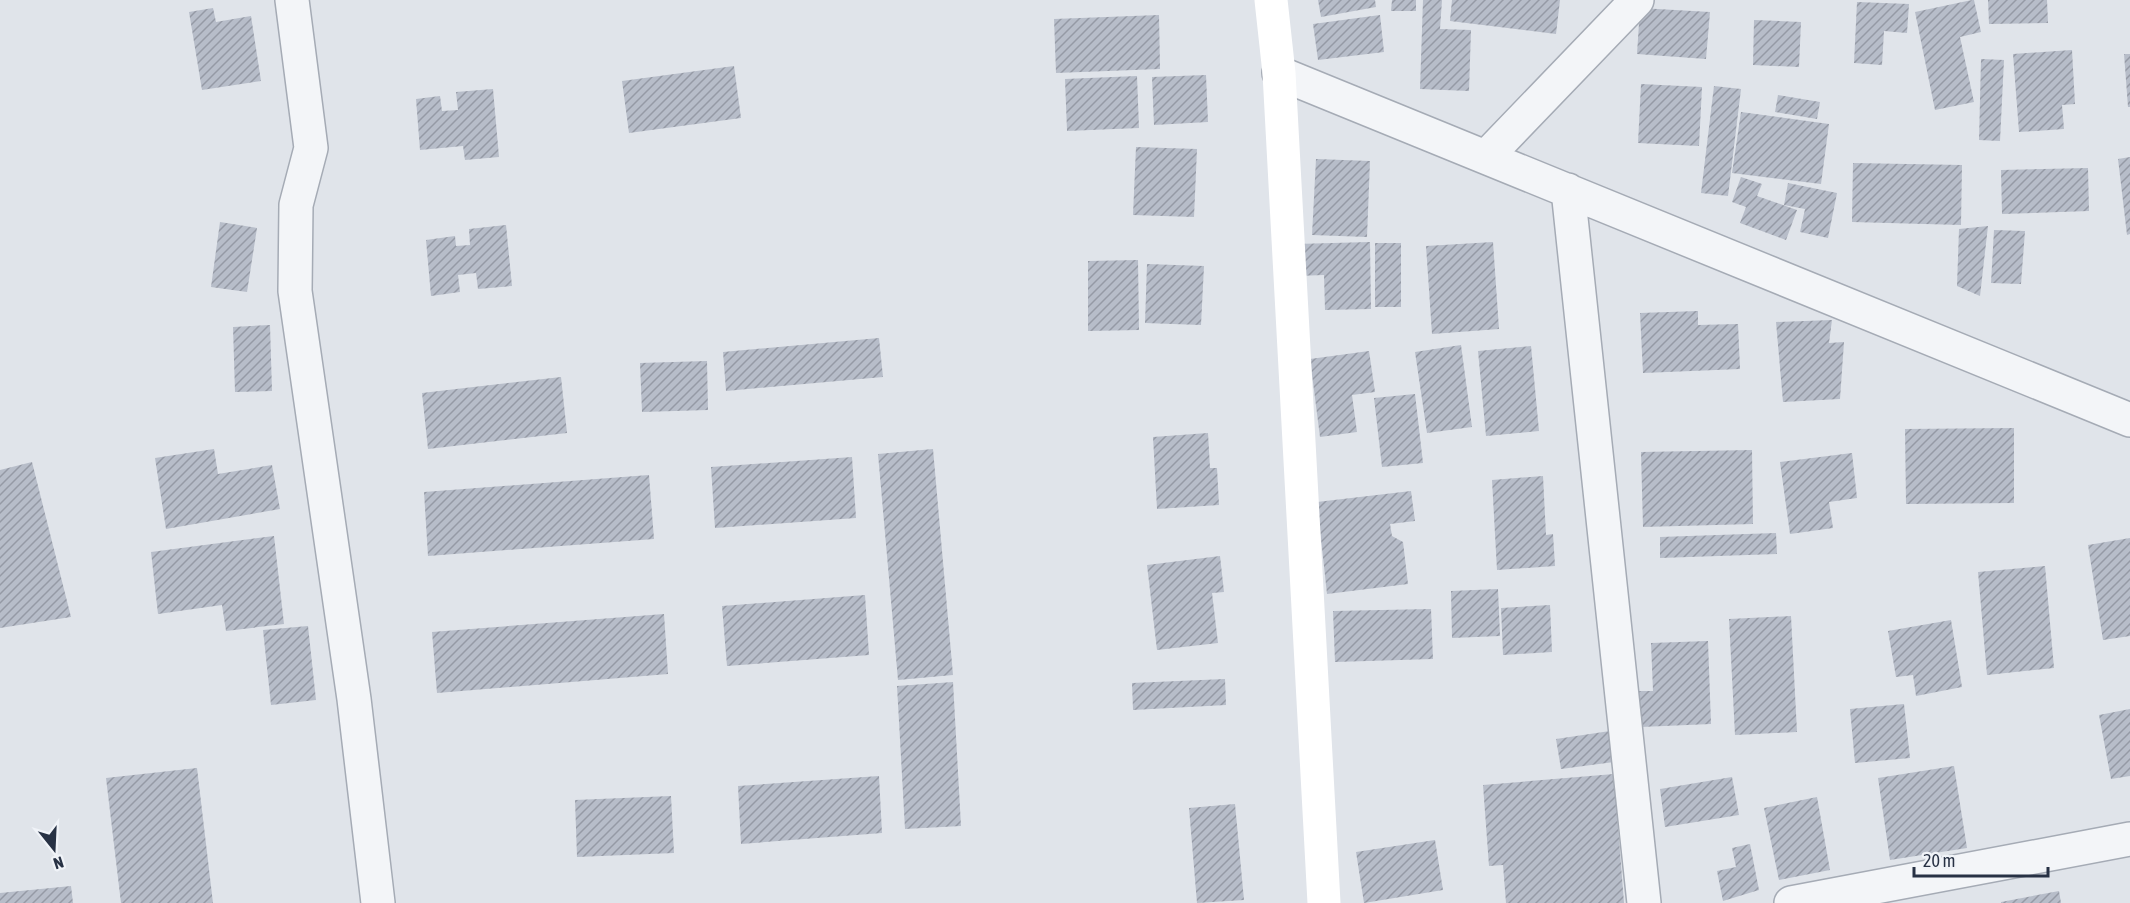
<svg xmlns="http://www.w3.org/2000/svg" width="2130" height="903" font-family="'Asap Condensed',sans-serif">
<defs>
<pattern id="building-hatch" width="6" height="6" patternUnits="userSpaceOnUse" patternTransform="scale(1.5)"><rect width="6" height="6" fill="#b7bdc9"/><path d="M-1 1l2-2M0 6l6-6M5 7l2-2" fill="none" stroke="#959aa5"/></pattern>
</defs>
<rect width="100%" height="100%" fill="#e0e4ea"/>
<path fill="url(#building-hatch)" d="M 1318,0 L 1375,0 L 1376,7 L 1321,17 Z
M 1392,0 L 1416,0 L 1416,11 L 1391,11 Z
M 1423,0 L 1442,0 L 1440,29 L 1471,30 L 1469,91 L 1420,89 Z
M 1452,0 L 1560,0 L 1556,34 L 1450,21 Z
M 1972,0 L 1974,0 L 1981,32 L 1960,37 L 1974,102 L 1935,110 L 1915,12 Z
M 1988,0 L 2047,0 L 2048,23 L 1989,24 Z
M 1857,2 L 1909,4 L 1907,33 L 1884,31 L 1882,65 L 1854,63 Z
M 213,8 L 216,22 L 251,16 L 261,81 L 202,90 L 189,12 Z
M 1640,8 L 1710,12 L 1706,59 L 1637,54 Z
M 1159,15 L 1160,69 L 1056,73 L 1054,19 Z
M 1380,15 L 1384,52 L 1318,60 L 1313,24 Z
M 1754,20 L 1801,22 L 1799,67 L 1753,65 Z
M 2072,50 L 2075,104 L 2062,105 L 2064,129 L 2019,132 L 2013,54 Z
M 2124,54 L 2130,54 L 2130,107 L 2128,107 Z
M 1981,59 L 2004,60 L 2000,141 L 1979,140 Z
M 734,66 L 741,118 L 629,133 L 622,81 Z
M 1206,75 L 1208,122 L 1154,125 L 1152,77 Z
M 1137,76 L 1139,128 L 1067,131 L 1065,79 Z
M 1641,84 L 1702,87 L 1699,146 L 1638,143 Z
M 1714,86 L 1741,89 L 1728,196 L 1701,193 Z
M 493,89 L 499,157 L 465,160 L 463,146 L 420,150 L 416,99 L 440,96 L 442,111 L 458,110 L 456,92 Z
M 1778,95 L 1820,102 L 1817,119 L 1775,112 Z
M 1741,112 L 1829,124 L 1821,184 L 1732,173 Z
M 1136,147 L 1197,149 L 1194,217 L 1133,215 Z
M 2130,157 L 2130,234 L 2127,235 L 2118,159 Z
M 1316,159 L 1370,161 L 1367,237 L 1312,235 Z
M 1853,163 L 1962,165 L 1961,225 L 1852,222 Z
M 2088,168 L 2089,211 L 2002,214 L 2001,170 Z
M 1741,177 L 1762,184 L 1757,196 L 1797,210 L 1786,240 L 1740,223 L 1746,207 L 1732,202 Z
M 1788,183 L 1837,193 L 1828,238 L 1800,232 L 1805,209 L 1784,205 Z
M 220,222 L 257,228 L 247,292 L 211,287 Z
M 506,225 L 512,286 L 478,289 L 476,273 L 458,275 L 460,292 L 431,296 L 426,240 L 455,236 L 456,246 L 470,245 L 469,229 Z
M 1988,226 L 1980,296 L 1957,286 L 1959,229 Z
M 1994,230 L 2025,231 L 2021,284 L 1991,283 Z
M 1370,242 L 1371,309 L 1325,310 L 1324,275 L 1297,276 L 1296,244 Z
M 1493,242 L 1499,329 L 1432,334 L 1426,246 Z
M 1375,243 L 1401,243 L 1401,307 L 1375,307 Z
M 1138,260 L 1139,330 L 1088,331 L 1088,261 Z
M 1147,264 L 1204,266 L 1201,325 L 1145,323 Z
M 1698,311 L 1698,325 L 1738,324 L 1740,369 L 1643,373 L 1640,313 Z
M 1832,320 L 1829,343 L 1844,342 L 1840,399 L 1783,402 L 1776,322 Z
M 270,325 L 272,391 L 235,392 L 233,327 Z
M 879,338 L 883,377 L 726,391 L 723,352 Z
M 1461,345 L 1472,427 L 1427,433 L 1415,352 Z
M 1531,346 L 1539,431 L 1486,436 L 1478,351 Z
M 1369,351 L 1375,392 L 1352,395 L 1357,432 L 1320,437 L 1310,359 Z
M 707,361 L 708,410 L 642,412 L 640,363 Z
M 561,377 L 567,433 L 428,449 L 422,393 Z
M 1415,394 L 1423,463 L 1382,467 L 1374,398 Z
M 2014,428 L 2014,503 L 1906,504 L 1905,429 Z
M 1208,433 L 1210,468 L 1217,468 L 1219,505 L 1157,509 L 1153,437 Z
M 214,449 L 218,474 L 272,465 L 280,509 L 166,529 L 155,458 Z
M 933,449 L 953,675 L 898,680 L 878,454 Z
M 1752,450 L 1753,524 L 1643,527 L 1641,452 Z
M 1852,453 L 1857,498 L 1829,502 L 1833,528 L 1790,534 L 1780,462 Z
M 852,457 L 856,518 L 715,528 L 711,467 Z
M 32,462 L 71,617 L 0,628 L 0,470 Z
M 649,475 L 654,539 L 428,556 L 424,492 Z
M 1543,476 L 1546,535 L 1553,534 L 1555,566 L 1497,570 L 1492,480 Z
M 1411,491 L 1415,521 L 1390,524 L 1392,536 L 1403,542 L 1408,584 L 1327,594 L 1317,502 Z
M 1776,533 L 1777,554 L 1660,558 L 1660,537 Z
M 274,536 L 284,624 L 226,631 L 222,605 L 158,614 L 151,552 Z
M 2130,538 L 2130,636 L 2103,640 L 2088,545 Z
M 1220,556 L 1224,592 L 1212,593 L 1218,643 L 1157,650 L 1147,565 Z
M 2045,566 L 2054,668 L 1987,675 L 1978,572 Z
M 1498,589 L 1500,636 L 1452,638 L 1451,591 Z
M 865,595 L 869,655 L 727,666 L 722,606 Z
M 1550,605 L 1552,652 L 1503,655 L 1501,608 Z
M 1431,609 L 1433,659 L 1335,662 L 1333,611 Z
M 664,614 L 668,674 L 437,693 L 432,632 Z
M 1791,616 L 1797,732 L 1735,735 L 1729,619 Z
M 1951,620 L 1962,687 L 1916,696 L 1913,675 L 1896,677 L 1888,631 Z
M 308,626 L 316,700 L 271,705 L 263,630 Z
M 1708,641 L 1711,724 L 1641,727 L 1639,691 L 1653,691 L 1651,643 Z
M 1225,679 L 1226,705 L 1133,710 L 1132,683 Z
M 953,682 L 961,826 L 905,829 L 897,686 Z
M 1904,704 L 1910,758 L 1855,763 L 1850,709 Z
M 2130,709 L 2130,776 L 2111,779 L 2099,715 Z
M 1610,731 L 1614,762 L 1561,769 L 1556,739 Z
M 1954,766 L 1967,848 L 1890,860 L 1878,778 Z
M 197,768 L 213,903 L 121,903 L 106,778 Z
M 1614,774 L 1624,903 L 1506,903 L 1503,865 L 1489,866 L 1483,785 Z
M 879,776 L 882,833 L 741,844 L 738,786 Z
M 1732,777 L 1739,815 L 1665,827 L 1660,789 Z
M 671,796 L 674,853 L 577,857 L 575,800 Z
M 1817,797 L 1830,870 L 1779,880 L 1764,808 Z
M 1235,804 L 1244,900 L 1197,903 L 1189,808 Z
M 1435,840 L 1443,890 L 1364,903 L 1356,852 Z
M 1750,844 L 1759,890 L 1723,901 L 1717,871 L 1736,867 L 1732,848 Z
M 71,886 L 73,903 L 0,903 L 0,893 Z
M 2059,891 L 2061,903 L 2001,903 L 2001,902 Z"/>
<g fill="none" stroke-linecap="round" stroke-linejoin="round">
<defs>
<path id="street" d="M 292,0 L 311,148 L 296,205 L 295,291 L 354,699 L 378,903
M 1279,73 L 2130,420
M 1486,157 L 1637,0
M 1568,190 L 1644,903
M 1791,903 L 2130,839"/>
</defs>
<use href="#street" stroke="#a5abb5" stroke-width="36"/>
<use href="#street" stroke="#f3f5f8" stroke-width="33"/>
<path stroke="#fff" stroke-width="33" d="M 1271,0 L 1279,73 L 1324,903"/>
</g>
<g transform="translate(54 849) rotate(162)" stroke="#f0f3f8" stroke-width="4.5" paint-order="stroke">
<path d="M0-4.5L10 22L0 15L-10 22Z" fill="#273144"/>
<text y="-9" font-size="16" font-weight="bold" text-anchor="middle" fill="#273144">N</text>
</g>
<path d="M1914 867v9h134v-9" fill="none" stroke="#273144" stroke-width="3"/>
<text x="1923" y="867" font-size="18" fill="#273144" stroke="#f0f3f8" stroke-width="4.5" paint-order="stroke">20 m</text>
</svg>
